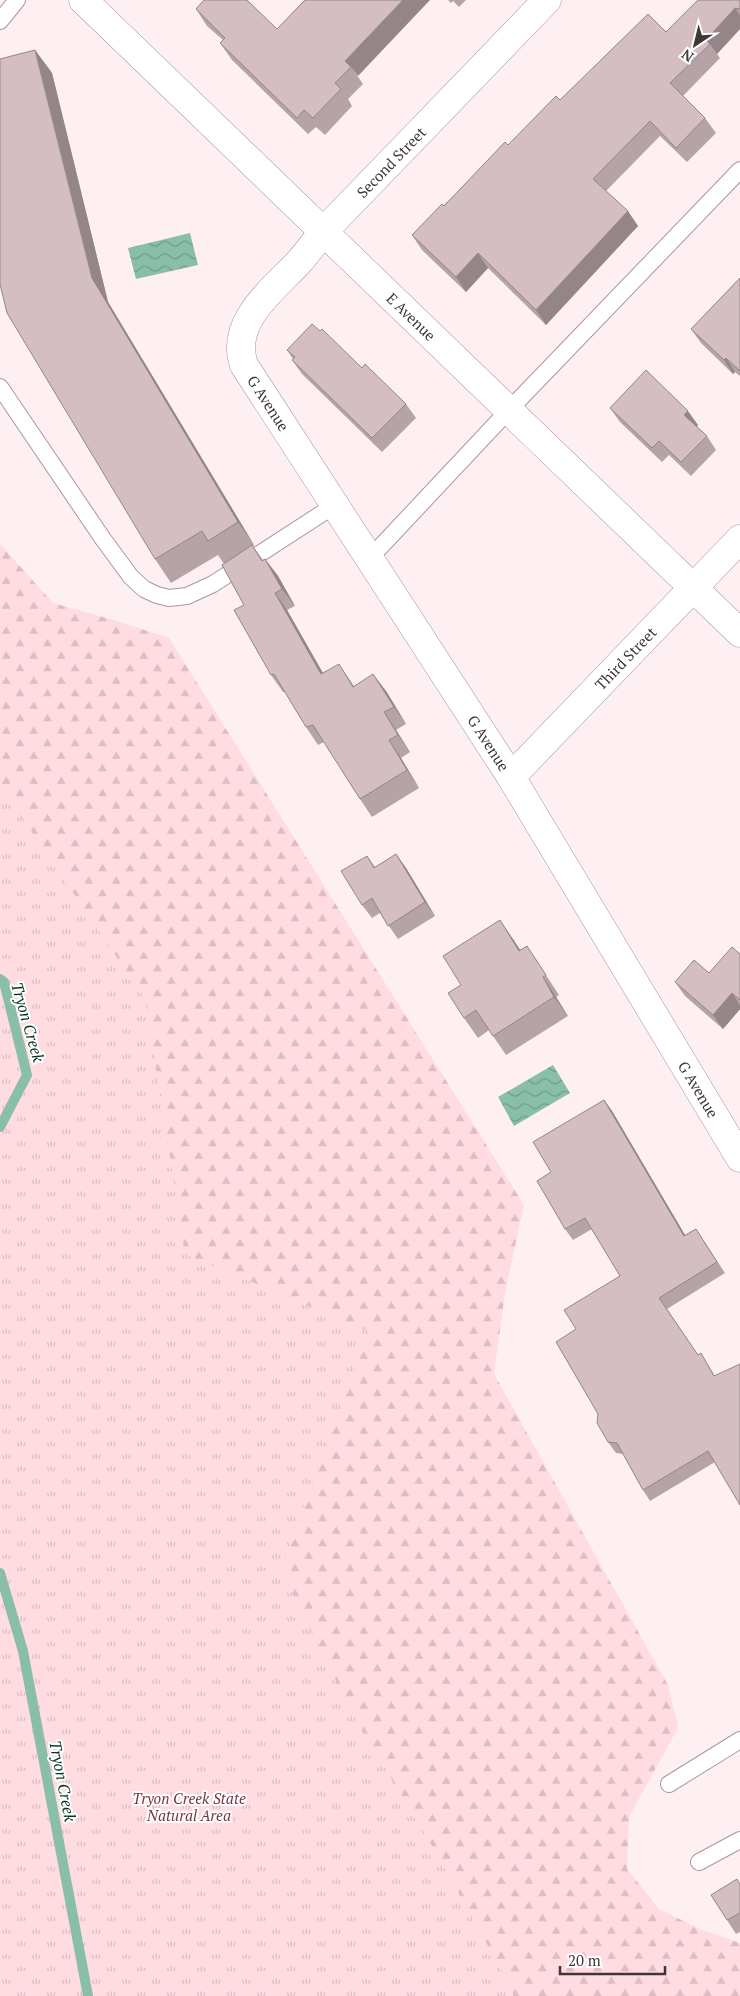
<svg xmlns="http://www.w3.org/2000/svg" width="740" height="1996" font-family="'PT Serif',serif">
<defs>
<pattern id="forest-firs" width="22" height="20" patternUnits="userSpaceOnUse" patternTransform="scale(1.25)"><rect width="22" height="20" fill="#ffdbe2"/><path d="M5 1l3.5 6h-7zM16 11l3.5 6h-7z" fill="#dcbdc3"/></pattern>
<pattern id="park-tufts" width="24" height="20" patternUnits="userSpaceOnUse" patternTransform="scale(1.25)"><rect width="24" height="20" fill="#ffdbe2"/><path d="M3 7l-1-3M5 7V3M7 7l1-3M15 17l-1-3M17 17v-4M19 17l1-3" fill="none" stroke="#dcbdc3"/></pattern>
<pattern id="water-waves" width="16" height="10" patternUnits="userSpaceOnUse" patternTransform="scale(1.25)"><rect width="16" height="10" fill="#89bfa8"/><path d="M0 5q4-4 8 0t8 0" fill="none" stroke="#719c8a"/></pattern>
</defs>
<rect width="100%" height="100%" fill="#fef0f2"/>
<path fill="url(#forest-firs)" d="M 0,544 L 53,603 L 114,620 L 169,638 L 524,1205 L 505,1293 L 494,1374 L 668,1685 L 678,1728 L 629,1817 L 627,1869 L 659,1909 L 700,1929 L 740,1943 L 740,1996 L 0,1996 Z"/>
<path fill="url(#park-tufts)" d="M 0,785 L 145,999 L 185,1254 L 368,1331 L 280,1570 L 353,1714 L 435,1851 L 513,1991 L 513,1996 L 0,1996 Z"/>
<path fill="url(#water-waves)" d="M 190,233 L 198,265 L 136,279 L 128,248 Z
M 553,1065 L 570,1093 L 514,1126 L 498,1097 Z"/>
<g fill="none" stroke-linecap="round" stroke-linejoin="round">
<path stroke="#89bfa8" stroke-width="10" d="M 0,979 L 4,982 L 27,1075 L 0,1127
M 0,1573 L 23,1651 L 88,1996"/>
<defs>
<path id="service" d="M 0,21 L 17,0
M 0,387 L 103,539 L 131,577 L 144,589 L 157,595 L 169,598 L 187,596 L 213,584 L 335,505
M 369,559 L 509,410 L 740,170
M 669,1784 L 740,1740
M 699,1862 L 740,1840"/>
<g id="minor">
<path id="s1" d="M 83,0 L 740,633"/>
<path id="s2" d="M 547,0 L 323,232 C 315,242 307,253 299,262 C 273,290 229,322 244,365 L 511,777 L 740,1158"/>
<path id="s3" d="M 511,777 L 740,539"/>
</g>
</defs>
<use href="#service" stroke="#ab969a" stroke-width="18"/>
<use href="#minor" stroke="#ab969a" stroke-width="29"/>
<use href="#service" stroke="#fff" stroke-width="16"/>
<use href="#minor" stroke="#fff" stroke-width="28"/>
</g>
<path fill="#b6a3a7" d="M 305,0 L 363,84 L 348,99 L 352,106 L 325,135 L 316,127 L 308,134 L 232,60 L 220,43 L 223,40 L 207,26 L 196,9 L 277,29 Z
M 448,0 L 466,0 L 459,7 L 453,1 L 451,3 Z
M 740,0 L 740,29 L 717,54 L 720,58 L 683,96 L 705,118 L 716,133 L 687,162 L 660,136 L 606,191 L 638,226 L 546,325 L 488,268 L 466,292 L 422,250 L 412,235 L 508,145 L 560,100 L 666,32 Z
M 35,50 L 52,73 L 108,302 L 254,545 L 253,546 L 263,560 L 265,559 L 278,576 L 295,606 L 287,610 L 323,673 L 354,686 L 386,691 L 406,724 L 396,730 L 410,752 L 401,758 L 419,788 L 372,817 L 360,799 L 324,742 L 318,745 L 306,727 L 285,692 L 283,692 L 271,675 L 244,605 L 224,564 L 218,555 L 171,583 L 155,559 Z
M 740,278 L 740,376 L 735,372 L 733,374 L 701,343 L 691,329 Z
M 320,331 L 362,368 L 406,404 L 416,418 L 382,452 L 302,374 L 292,360 L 293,359 L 287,350 Z
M 610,408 L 698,425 L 697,427 L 707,436 L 716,450 L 691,476 L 669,455 L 662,462 L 620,422 Z
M 396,854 L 406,868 L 435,916 L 398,939 L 380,913 L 372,918 L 362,905 L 367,856 L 375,867 Z
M 513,939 L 520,950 L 527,946 L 559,995 L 556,997 L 568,1016 L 506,1055 L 489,1030 L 478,1038 L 464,1018 L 461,985 Z
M 740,954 L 740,1009 L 723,1029 L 685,996 L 675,982 L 709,973 Z
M 604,1100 L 612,1111 L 685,1235 L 696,1229 L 725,1273 L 667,1309 L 698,1355 L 708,1365 L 715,1376 L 715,1462 L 650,1501 L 643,1490 L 623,1454 L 616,1453 L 608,1442 L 598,1414 L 576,1329 L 620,1276 L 592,1229 L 573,1240 L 565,1229 L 551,1172 Z
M 740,1884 L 740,1932 L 736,1934 L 727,1920 Z"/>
<path fill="#948588" d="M 403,0 L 430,0 L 358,76 L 351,67 L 345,61 Z
M 735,8 L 740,15 L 740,29 L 717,54 L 710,44 L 706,40 Z
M 35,50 L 52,73 L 108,302 L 254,545 L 238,522 L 92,278 Z
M 628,211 L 638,226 L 546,325 L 536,310 Z
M 478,253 L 488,268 L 466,292 L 456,277 Z
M 726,358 L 735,372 L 733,374 L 724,360 Z
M 688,411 L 698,425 L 694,429 L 684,415 Z
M 265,559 L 278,576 L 295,606 L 282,589 Z
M 275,593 L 287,610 L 333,691 L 321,674 Z
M 339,664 L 351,682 L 365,704 L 353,687 Z
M 373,674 L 386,691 L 406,724 L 394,707 Z
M 384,712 L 396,730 L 410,752 L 398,735 Z
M 389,740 L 401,758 L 419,788 L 407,770 Z
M 396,854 L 406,868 L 435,916 L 425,902 Z
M 500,920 L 513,939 L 533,970 L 519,951 Z
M 543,977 L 556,997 L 568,1016 L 554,997 Z
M 732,993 L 740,1005 L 740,1009 L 723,1029 L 713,1015 Z
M 604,1100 L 612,1111 L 692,1247 L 684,1236 Z"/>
<path fill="#d4bec2" stroke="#948588" d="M 204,0 L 247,0 L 277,29 L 305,0 L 403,0 L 345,61 L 351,67 L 335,83 L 341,89 L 313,118 L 304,110 L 297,118 L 220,43 L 225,38 L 196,9 Z
M 698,0 L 740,0 L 740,9 L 735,8 L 706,40 L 710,44 L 670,83 L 705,118 L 676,148 L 650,121 L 593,179 L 628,211 L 536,310 L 478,253 L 456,277 L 412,235 L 442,204 L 444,206 L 505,142 L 508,145 L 556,96 L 560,100 L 648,14 L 666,32 Z
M 35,50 L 92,278 L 238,522 L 208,541 L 202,531 L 155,559 L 7,313 L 0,284 L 0,59 Z
M 740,278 L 740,371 L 726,358 L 724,360 L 691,329 Z
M 312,324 L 320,331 L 322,329 L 362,368 L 365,364 L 406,404 L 372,438 L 292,360 L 295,357 L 287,350 Z
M 646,370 L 688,411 L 684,415 L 707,436 L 681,462 L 659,441 L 652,448 L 610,408 Z
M 252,545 L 262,561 L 265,559 L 282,589 L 275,593 L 321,674 L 339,664 L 353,687 L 373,674 L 394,707 L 384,712 L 398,735 L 389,740 L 407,770 L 360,799 L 313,725 L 306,727 L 274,674 L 271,675 L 234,610 L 244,605 L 222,565 Z
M 396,854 L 425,902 L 388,926 L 372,898 L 362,905 L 341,871 L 367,856 L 374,868 Z
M 500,920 L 519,951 L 527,946 L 546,975 L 543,977 L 554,997 L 493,1036 L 476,1010 L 464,1018 L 448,993 L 461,985 L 443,956 Z
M 732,947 L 740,954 L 740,1000 L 732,993 L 713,1015 L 675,982 L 694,960 L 709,973 Z
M 604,1100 L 684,1236 L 696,1229 L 717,1262 L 659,1298 L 698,1355 L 701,1353 L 714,1376 L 740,1364 L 740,1505 L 708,1451 L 643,1490 L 617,1443 L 608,1442 L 597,1423 L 598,1414 L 556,1342 L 576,1329 L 564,1310 L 620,1276 L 585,1218 L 565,1229 L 537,1181 L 551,1172 L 533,1142 Z
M 737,1879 L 740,1885 L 740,1913 L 727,1920 L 711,1895 Z"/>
<g text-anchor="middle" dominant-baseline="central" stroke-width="4" stroke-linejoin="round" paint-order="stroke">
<g font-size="15" fill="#3f3638" stroke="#fff">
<text transform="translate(391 162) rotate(-46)">Second Street</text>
<text stroke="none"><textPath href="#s1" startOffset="456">E Avenue</textPath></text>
<text stroke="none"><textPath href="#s2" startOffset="530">G Avenue</textPath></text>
<text stroke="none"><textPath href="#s3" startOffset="165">Third Street</textPath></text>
<text stroke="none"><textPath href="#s2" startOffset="935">G Avenue</textPath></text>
<text stroke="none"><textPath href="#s2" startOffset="1340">G Avenue</textPath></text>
</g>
<g font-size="15" font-style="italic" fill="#773447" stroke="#fff">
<text x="189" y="1798">Tryon Creek State<tspan x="189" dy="17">Natural Area</tspan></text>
</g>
<g font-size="16" font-style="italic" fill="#043626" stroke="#fff">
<text transform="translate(28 1022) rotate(74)">Tryon Creek</text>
<text transform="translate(63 1781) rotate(79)">Tryon Creek</text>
</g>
</g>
<g transform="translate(695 45) rotate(215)" stroke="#ffffff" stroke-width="4" paint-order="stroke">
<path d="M0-4L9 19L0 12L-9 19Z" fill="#3f3638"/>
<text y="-8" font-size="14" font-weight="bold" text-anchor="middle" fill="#3f3638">N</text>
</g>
<path d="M560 1966v8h105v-8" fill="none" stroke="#3f3638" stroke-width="2.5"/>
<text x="568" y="1966" font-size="15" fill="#3f3638" stroke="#ffffff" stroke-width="4" paint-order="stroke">20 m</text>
</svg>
